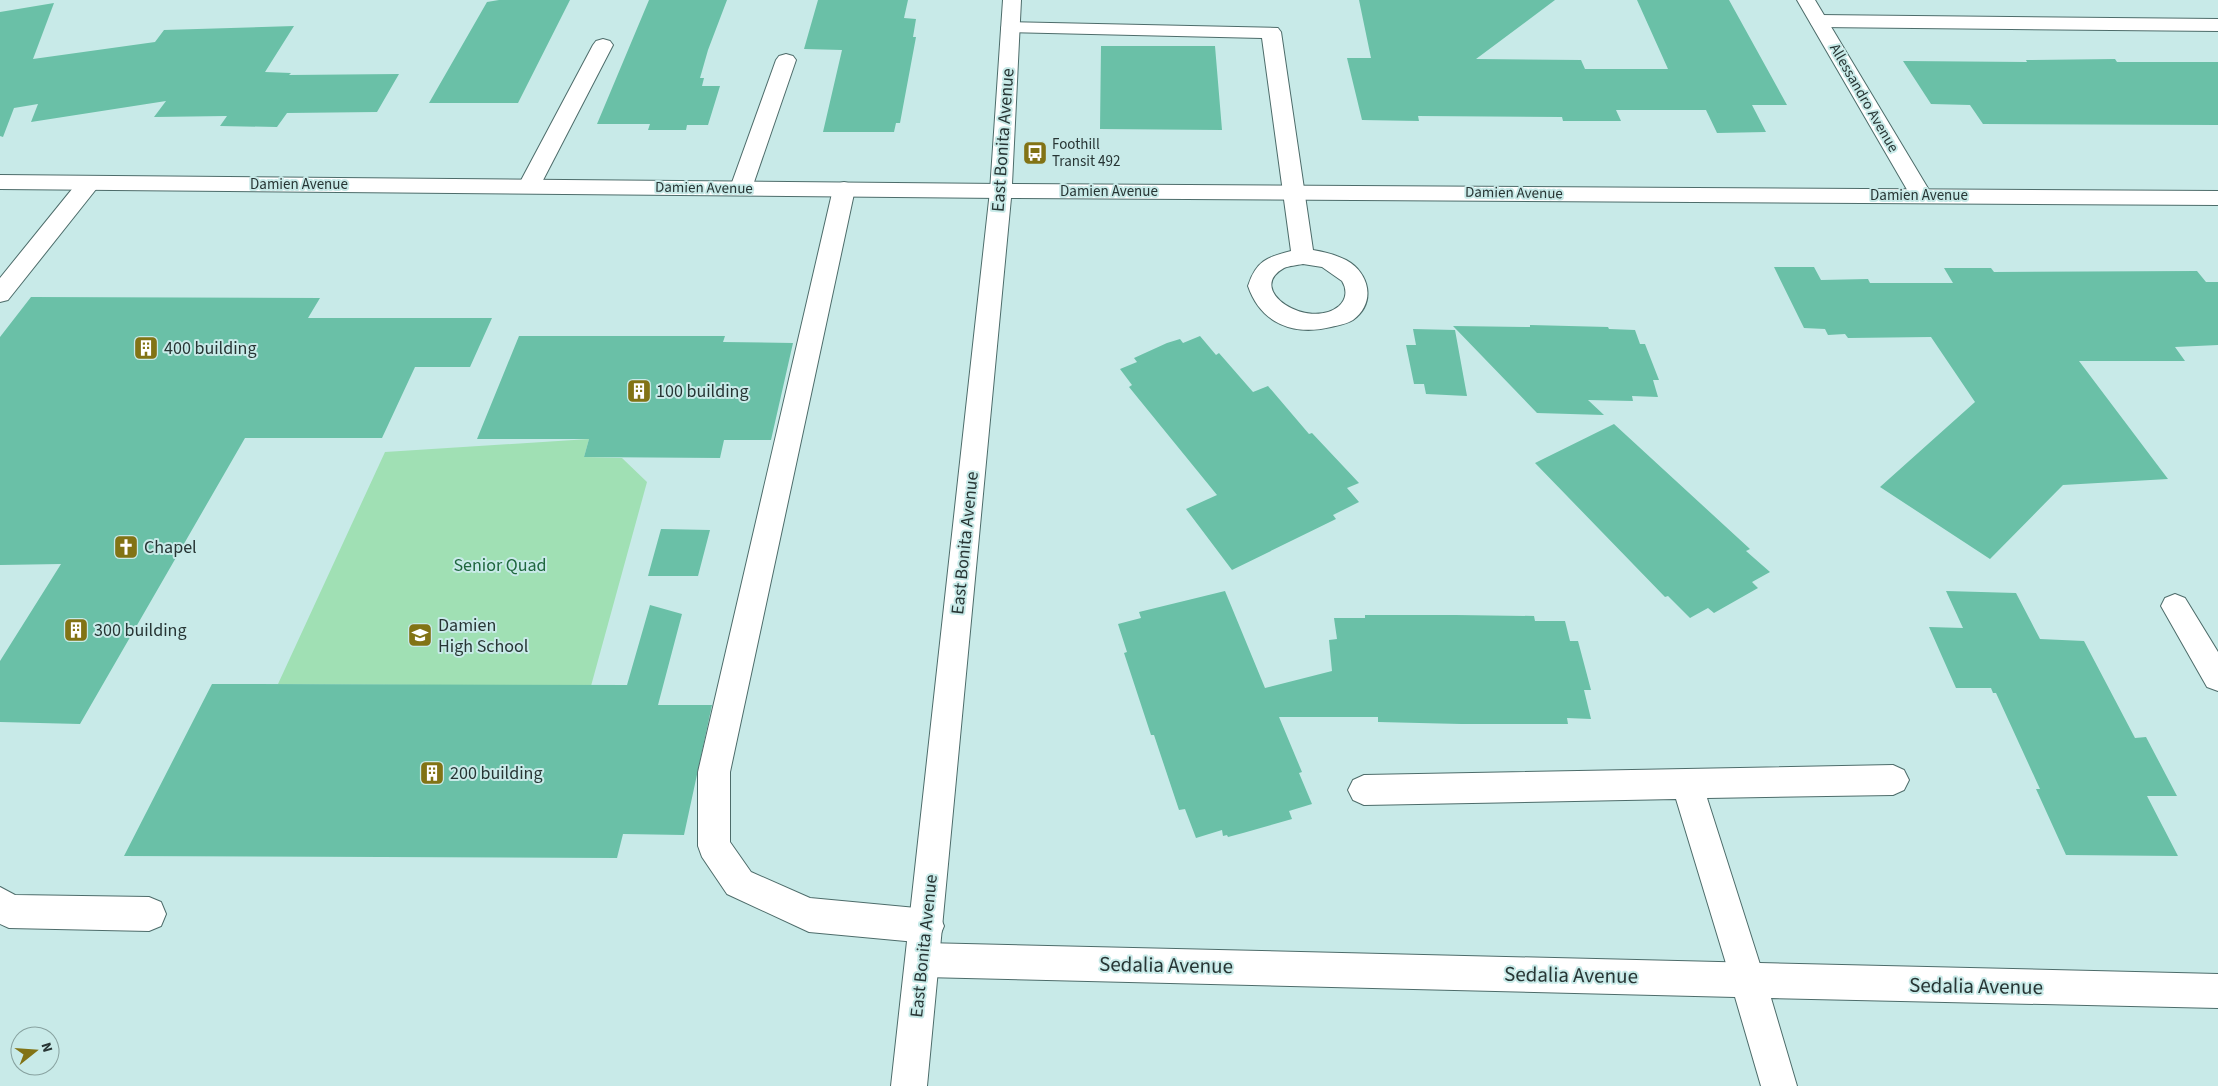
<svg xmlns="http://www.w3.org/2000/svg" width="2218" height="1086" font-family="'Source Sans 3',sans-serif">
<rect width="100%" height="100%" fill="#c8eae8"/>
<path fill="#a0e0b4" d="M 589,439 L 584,457 L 622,458 L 647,482 L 591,686 L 278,684 L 385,452 Z"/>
<path fill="#6ac0a7" d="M 499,0 L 570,0 L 518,103 L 429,103 L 487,2 Z
M 649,0 L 727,0 L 708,50 L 700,78 L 704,78 L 702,86 L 720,86 L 708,125 L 687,125 L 686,130 L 648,130 L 650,124 L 597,124 Z
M 818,0 L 908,0 L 904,18 L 916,19 L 913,37 L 916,37 L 900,123 L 896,123 L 894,132 L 823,132 L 842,50 L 804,49 Z
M 1359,0 L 1555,0 L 1476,59 L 1581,60 L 1585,69 L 1668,69 L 1637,0 L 1729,0 L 1787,105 L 1752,105 L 1766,132 L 1717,133 L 1706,110 L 1616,110 L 1621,121 L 1563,121 L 1562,117 L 1418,116 L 1419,121 L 1362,120 L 1347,58 L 1371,58 Z
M 54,3 L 33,59 L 155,42 L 164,30 L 294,26 L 265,72 L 291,73 L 289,75 L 399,74 L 377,112 L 287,113 L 277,127 L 220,126 L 227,116 L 154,117 L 166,101 L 31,122 L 38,104 L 14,108 L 3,137 L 0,136 L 0,12 Z
M 1101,46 L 1215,46 L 1222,130 L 1100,129 Z
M 2115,59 L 2117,62 L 2218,62 L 2218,125 L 1983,124 L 1970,105 L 1931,104 L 1903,61 L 2027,62 L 2026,60 Z
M 1774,267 L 1814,267 L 1821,280 L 1868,279 L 1870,283 L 1953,283 L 1944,268 L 1991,268 L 1994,272 L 2197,271 L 2206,282 L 2218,282 L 2218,345 L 2175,347 L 2185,361 L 2079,361 L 2168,479 L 2063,485 L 1990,559 L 1880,487 L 1975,402 L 1931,337 L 1848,338 L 1845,334 L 1828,335 L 1825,329 L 1804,328 Z
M 31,297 L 320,298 L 308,318 L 492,318 L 470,367 L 415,367 L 382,438 L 245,438 L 80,724 L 0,722 L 0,661 L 61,564 L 0,565 L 0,337 Z
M 1530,325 L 1608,327 L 1609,329 L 1635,330 L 1640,344 L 1645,344 L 1659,380 L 1653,380 L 1658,397 L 1632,396 L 1633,401 L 1588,400 L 1604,415 L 1537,413 L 1453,326 L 1530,327 Z
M 1413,329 L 1455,330 L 1467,396 L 1426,394 L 1424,384 L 1414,384 L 1406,345 L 1416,345 Z
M 519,336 L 725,336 L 723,342 L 793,343 L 771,440 L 724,440 L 720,458 L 584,457 L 589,439 L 477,439 Z
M 1200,336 L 1216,355 L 1219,353 L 1253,392 L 1268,386 L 1309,434 L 1312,433 L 1359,483 L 1347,488 L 1359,502 L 1333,515 L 1336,519 L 1232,570 L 1186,509 L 1217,495 L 1129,387 L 1132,385 L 1120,369 L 1137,362 L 1134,358 L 1167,343 L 1180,339 L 1183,343 Z
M 1614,424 L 1750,549 L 1746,551 L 1770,572 L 1752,582 L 1758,588 L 1714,613 L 1708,608 L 1690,618 L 1668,596 L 1665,597 L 1535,463 Z
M 661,529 L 710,530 L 698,576 L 648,576 Z
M 1225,591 L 1265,688 L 1332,671 L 1329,640 L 1337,639 L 1334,618 L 1365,618 L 1365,615 L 1456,615 L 1534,616 L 1535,621 L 1565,621 L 1570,641 L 1578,641 L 1591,690 L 1584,690 L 1591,719 L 1567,718 L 1568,724 L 1461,724 L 1378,722 L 1378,717 L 1279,717 L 1302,772 L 1299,773 L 1312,804 L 1289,811 L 1292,819 L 1243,833 L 1228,837 L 1227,835 L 1223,836 L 1222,830 L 1196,838 L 1185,809 L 1179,810 L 1154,735 L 1151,735 L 1124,653 L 1127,652 L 1118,624 L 1141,618 L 1139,612 Z
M 1946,591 L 2016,593 L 2040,639 L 2084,641 L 2135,738 L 2146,737 L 2177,796 L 2147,796 L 2178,856 L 2066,855 L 2036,789 L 2040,789 L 1996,693 L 1993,693 L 1991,688 L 1956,688 L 1929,627 L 1963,628 Z
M 650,605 L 682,614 L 658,705 L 712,705 L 684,835 L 623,834 L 617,858 L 124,856 L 212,684 L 627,685 Z"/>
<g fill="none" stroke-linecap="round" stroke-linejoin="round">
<defs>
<path id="service" d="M 1819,15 L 2218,19 L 2218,31 L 1819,27 L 1812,25 L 1810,21 L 1812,17 Z
M 1010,22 L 1278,28 L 1281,32 L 1313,250 C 1325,252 1336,255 1346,260 C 1370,273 1376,303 1353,320 C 1347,324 1339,325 1331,327 C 1294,336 1261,324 1248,286 C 1256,261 1267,257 1291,251 L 1262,38 L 1003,32 L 1001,28 L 1003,24 ZM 1303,264 L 1322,267 L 1342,281 C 1347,289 1347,299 1339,306 C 1309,331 1244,290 1284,268 C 1289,266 1297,265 1303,264 Z
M 603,39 L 610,41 L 613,45 L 540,186 L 537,191 L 529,193 L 521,191 L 518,186 L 593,45 L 596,41 Z
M 786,54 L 793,56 L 796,60 L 752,188 L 749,193 L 741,195 L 733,193 L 730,188 L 776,60 L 779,56 Z
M 89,176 L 97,178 L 100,183 L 97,188 L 8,300 L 0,302 L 0,278 L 81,178 Z
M 844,182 L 852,184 L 855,189 L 730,772 L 730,842 L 751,872 L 810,898 L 927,909 L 939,914 L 944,926 L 939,938 L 927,943 L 809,932 L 727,894 L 702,857 L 698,846 L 698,772 L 833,189 L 836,184 Z
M 1893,765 L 1904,770 L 1909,780 L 1904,790 L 1893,795 L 1707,798 L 1765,980 L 1760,992 L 1748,997 L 1736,992 L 1731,980 L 1676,799 L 1364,805 L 1353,800 L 1348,790 L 1353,780 L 1364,775 Z
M 0,887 L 15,895 L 149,897 L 161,902 L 166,914 L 161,926 L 149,931 L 9,928 L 0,924 Z"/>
<path id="minor" d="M 1797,0 L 1815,0 L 1932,195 L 1929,200 L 1921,202 L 1913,200 Z
M 2175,594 L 2185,598 L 2218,652 L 2218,691 L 2207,687 L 2161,606 L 2165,598 Z
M 924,943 L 2218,974 L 2218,1008 L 1771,998 L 1797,1086 L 1761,1086 L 1735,997 L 924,977 L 912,972 L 907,960 L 912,948 Z"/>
<path id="tertiary" d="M 0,175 L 1001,184 L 1009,186 L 1012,191 L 1009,196 L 1001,198 L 0,189 Z"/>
<path id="secondary" d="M 1003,0 L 1021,0 L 1012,184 L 2218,191 L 2218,205 L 1011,198 L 927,1086 L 891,1086 L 990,191 Z"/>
</defs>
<use href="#service" stroke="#4d6c6a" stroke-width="2"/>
<use href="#minor" stroke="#4d6c6a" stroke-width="2"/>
<use href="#tertiary" stroke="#4d6c6a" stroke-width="2"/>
<use href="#secondary" stroke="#4d6c6a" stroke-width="2"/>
<use href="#service" fill="#fff" fill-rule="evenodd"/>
<use href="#minor" fill="#fff" fill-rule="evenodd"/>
<use href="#tertiary" fill="#fff" fill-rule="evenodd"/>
<use href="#secondary" fill="#fff" fill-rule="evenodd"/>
</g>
<defs>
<symbol id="bus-square" viewBox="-11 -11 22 22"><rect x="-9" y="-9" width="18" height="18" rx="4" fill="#827315" stroke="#c8eae8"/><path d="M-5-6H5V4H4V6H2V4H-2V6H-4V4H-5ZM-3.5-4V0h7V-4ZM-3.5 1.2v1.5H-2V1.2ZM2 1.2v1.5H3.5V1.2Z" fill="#fff"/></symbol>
<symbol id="building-square" viewBox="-11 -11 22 22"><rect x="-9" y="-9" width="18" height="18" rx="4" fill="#827315" stroke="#c8eae8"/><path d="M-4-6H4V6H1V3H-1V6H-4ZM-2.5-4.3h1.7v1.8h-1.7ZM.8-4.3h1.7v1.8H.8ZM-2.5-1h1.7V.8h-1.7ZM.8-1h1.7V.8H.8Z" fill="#fff"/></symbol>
<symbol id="church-square" viewBox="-11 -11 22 22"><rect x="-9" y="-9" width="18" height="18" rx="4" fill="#827315" stroke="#c8eae8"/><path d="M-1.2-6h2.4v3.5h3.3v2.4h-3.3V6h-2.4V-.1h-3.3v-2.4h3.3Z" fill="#fff"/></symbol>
<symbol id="school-square" viewBox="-11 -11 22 22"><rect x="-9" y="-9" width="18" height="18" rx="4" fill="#827315" stroke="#c8eae8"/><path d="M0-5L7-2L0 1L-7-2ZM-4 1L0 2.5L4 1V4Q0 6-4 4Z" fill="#fff"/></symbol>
</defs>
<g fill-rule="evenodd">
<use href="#bus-square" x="1021" y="139" width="28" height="28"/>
<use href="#building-square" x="132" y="334" width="28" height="28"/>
<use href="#building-square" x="625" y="377" width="28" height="28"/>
<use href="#church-square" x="112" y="533" width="28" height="28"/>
<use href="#building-square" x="62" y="616" width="28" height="28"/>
<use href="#school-square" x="406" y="621" width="28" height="28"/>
<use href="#building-square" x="418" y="759" width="28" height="28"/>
</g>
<g text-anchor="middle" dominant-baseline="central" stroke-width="4" stroke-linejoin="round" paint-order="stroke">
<g font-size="15" fill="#273534" stroke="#c8eae8">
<text transform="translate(1864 98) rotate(60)">Allessandro Avenue</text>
<text x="299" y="184">Damien Avenue</text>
<text transform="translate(704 188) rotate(1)">Damien Avenue</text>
<text x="1109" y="191">Damien Avenue</text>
<text transform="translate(1514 193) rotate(1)">Damien Avenue</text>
<text x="1919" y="195">Damien Avenue</text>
</g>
<g font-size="15" fill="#273534" stroke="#c8eae8" text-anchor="start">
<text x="1052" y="144">Foothill<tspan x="1052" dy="17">Transit 492</tspan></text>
</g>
<g font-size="18" fill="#273534" stroke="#c8eae8">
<text transform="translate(1003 140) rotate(-86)">East Bonita Avenue</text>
<text transform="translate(965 543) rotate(-84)">East Bonita Avenue</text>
<text transform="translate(924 946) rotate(-84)">East Bonita Avenue</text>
</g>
<g font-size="18" fill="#273534" stroke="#c8eae8" text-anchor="start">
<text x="164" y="348">400 building</text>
<text x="656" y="391">100 building</text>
<text x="144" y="547">Chapel</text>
<text x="438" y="625">Damien<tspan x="438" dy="21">High School</tspan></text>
<text x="94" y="630">300 building</text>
<text x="450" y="773">200 building</text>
</g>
<g font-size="18" fill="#1f673e" stroke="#c8eae8">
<text x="500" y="565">Senior Quad</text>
</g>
<g font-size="21" fill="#273534" stroke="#c8eae8">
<text transform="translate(1166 965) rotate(1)">Sedalia Avenue</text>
<text transform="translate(1571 975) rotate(1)">Sedalia Avenue</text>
<text transform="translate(1976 986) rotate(1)">Sedalia Avenue</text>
</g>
</g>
<g transform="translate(35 1051) rotate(73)"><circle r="24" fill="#c8eae8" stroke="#88a2a0"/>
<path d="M0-4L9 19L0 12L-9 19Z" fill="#827315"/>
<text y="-8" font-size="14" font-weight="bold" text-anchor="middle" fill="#273534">N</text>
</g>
</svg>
